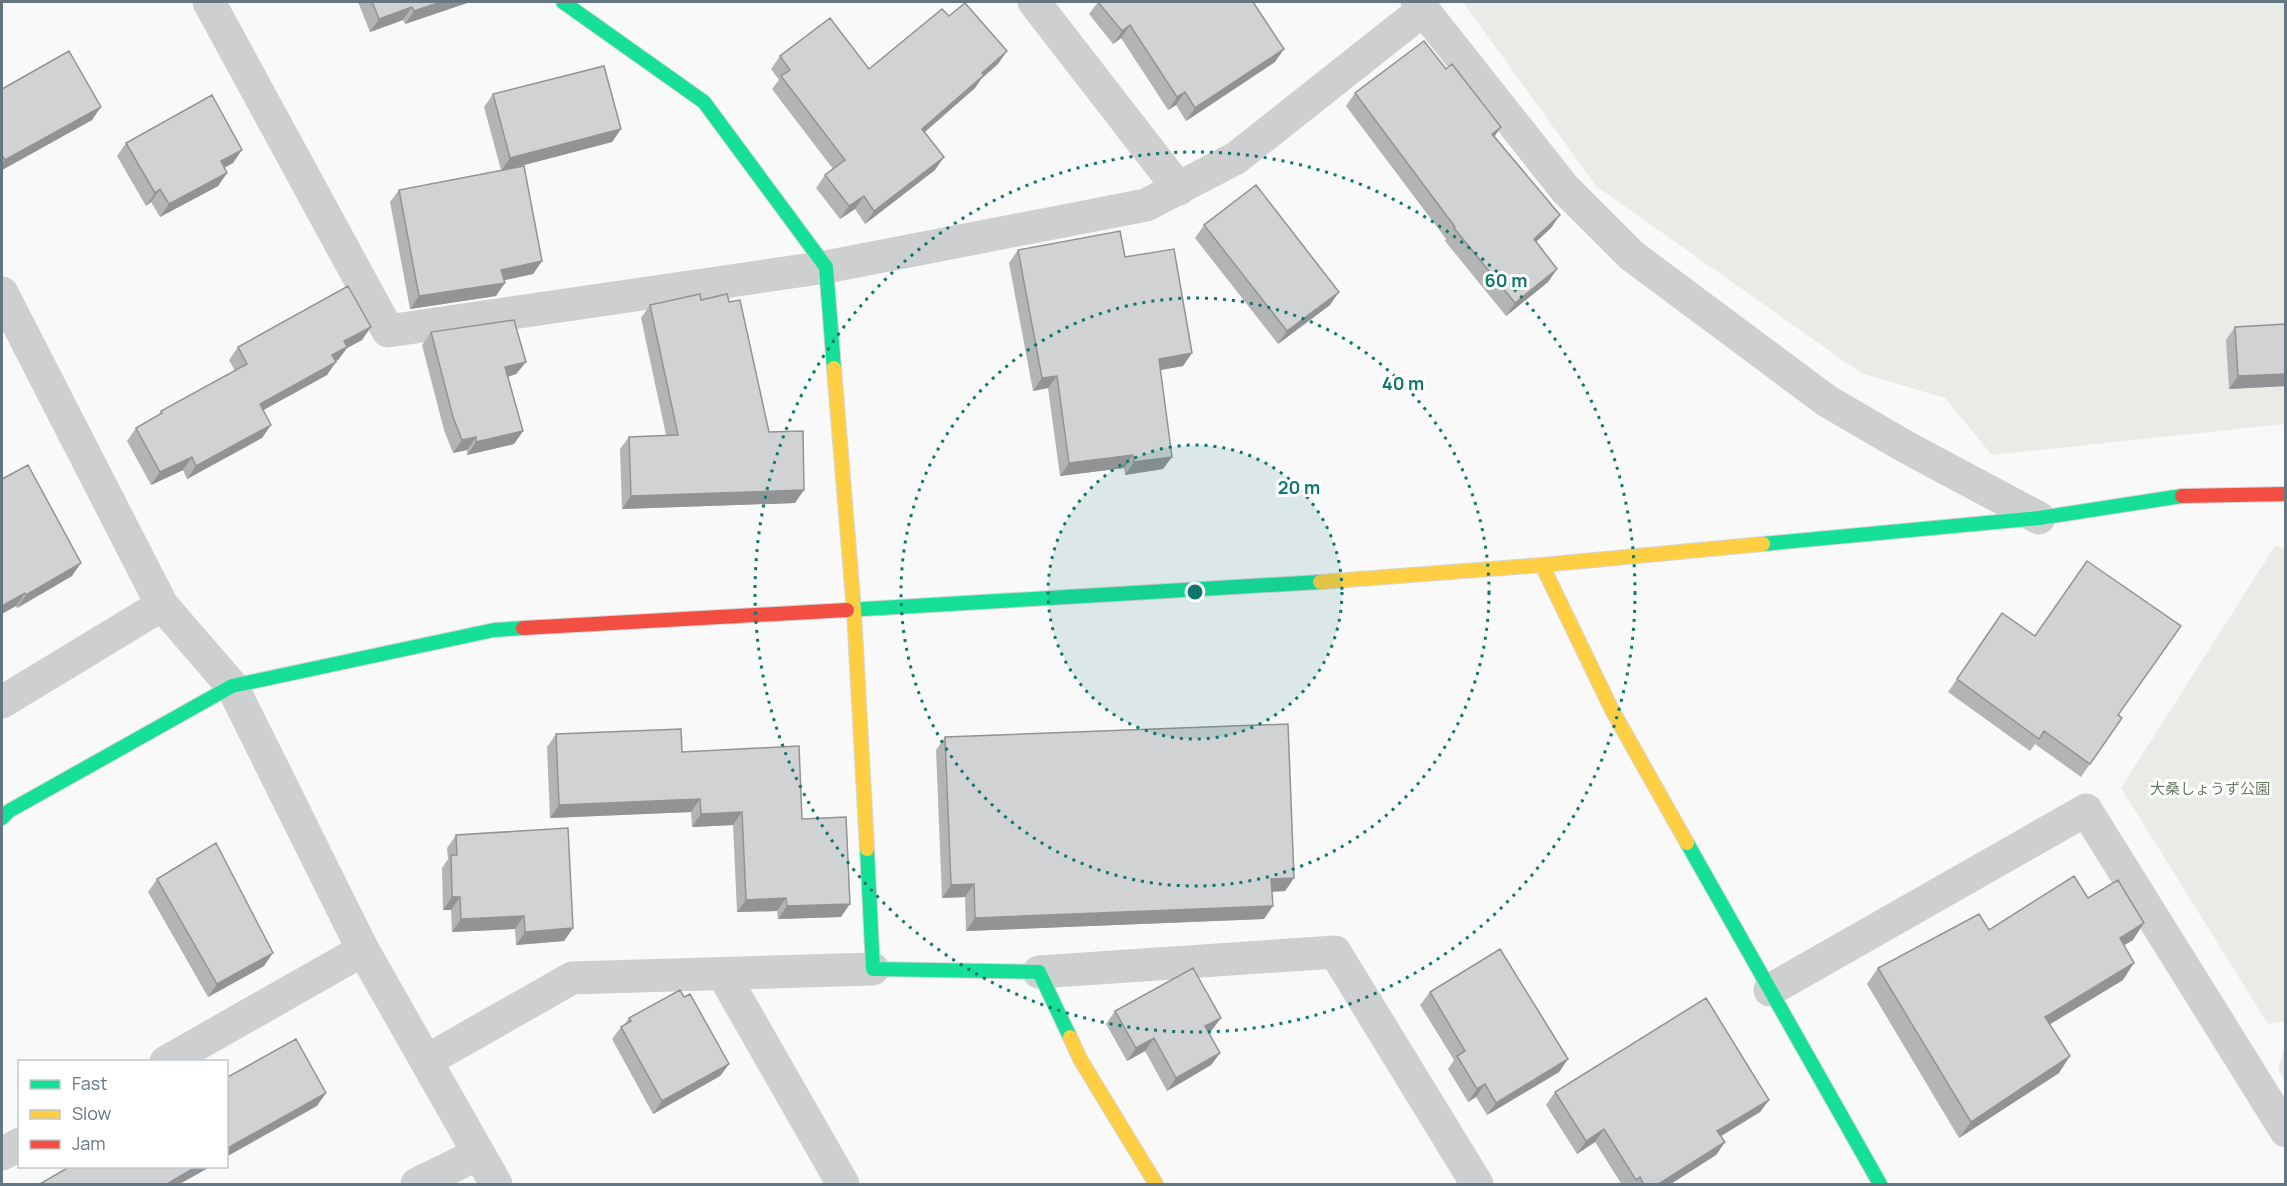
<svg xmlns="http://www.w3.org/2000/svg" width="2287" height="1186" font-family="Manrope,'Noto Sans JP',sans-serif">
<rect width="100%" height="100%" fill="#f9f9f9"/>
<path fill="#e8e9e9" d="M 2285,1045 L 2285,1081 L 2278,1070 Z"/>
<path fill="#e8ebe6" d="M 1463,2 L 2285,2 L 2285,424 L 1992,455 L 1945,398 L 1861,373 L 1596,186 Z
M 2275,546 L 2286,549 L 2286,1021 L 2268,1024 L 2121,788 Z"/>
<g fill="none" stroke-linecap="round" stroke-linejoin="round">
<defs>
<path id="fast" d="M 563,2 L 704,102 L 826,267 L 834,368
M 1763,544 L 2039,518 L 2182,496
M 847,610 L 1320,582
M 2,818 L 9,811 L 232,686 L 494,630 L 523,628
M 1687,843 L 1880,1184
M 867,849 L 873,969 L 1039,972 L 1070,1037"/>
<path id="slow" d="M 834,368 L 854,611 L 867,849
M 1542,565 L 1612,710 L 1687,843
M 1320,582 L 1542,565 L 1763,544
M 1070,1037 L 1080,1059 L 1156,1184"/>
<path id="jam" d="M 2182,496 L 2286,494
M 523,628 L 847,610"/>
</defs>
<use href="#fast" stroke="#d5d6d7" stroke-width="16"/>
<use href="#slow" stroke="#d5d6d7" stroke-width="16"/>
<use href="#jam" stroke="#d5d6d7" stroke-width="16"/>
<path stroke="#cecfd0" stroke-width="33" d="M 209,2 L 388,331 L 826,267 L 1146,205 L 1236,158 L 1423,10
M 1034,2 L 1179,189
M 1417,2 L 1565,189 L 1631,255 L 1827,401 L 1906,447 L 2039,518
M 2,293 L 162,605 L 232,686 L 363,950 L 496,1184
M 2,702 L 162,605
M 1039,972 L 1335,952 L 1477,1184
M 723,974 L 843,1184
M 1770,990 L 2086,810 L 2286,1131
M 426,1061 L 572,978 L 873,969
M 166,1062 L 363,950
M 2,1154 L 20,1144
M 417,1184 L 478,1154"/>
<use href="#fast" stroke="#16e098" stroke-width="14"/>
<use href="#slow" stroke="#ffcf43" stroke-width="14"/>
<use href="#jam" stroke="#f24e42" stroke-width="14"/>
</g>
<path fill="#b3b5b5" d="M 358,2 L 470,2 L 405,24 L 403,20 L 370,32 Z
M 1098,2 L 1275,62 L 1186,121 L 1176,105 L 1168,110 L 1121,38 L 1113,44 L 1089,14 Z
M 949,16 L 998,64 L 981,79 L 975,88 L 925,132 L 935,170 L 865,224 L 855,209 L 840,219 L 816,188 L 825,175 L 833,169 L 772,89 L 779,80 L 771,69 L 780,56 L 869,69 Z
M 2,89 L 92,120 L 2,170 Z
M 1355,93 L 1494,137 L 1551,228 L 1536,242 L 1557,269 L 1548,282 L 1506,316 L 1445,241 L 1446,239 L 1346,106 Z
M 493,94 L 621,129 L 612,142 L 516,167 L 542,261 L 533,274 L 504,280 L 496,296 L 410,309 L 390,202 L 399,190 L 501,170 L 484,107 Z
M 126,143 L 233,163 L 224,168 L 227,173 L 218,186 L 160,217 L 151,202 L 146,206 L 117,156 Z
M 1204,225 L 1330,305 L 1278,344 L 1195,238 Z
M 1018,250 L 1192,353 L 1183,366 L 1160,370 L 1163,469 L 1125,475 L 1124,468 L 1060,476 L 1048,388 L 1033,391 L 1009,263 Z
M 701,300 L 769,432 L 795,503 L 622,509 L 620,449 L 629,437 L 666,435 L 641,318 L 650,305 Z
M 2286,324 L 2286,386 L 2229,389 L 2226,340 L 2235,327 Z
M 431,332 L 526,362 L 516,374 L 508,377 L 523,431 L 514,444 L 467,455 L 467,450 L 453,453 L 444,430 L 422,345 Z
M 362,340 L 347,348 L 338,360 L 335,361 L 327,375 L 263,410 L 271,425 L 262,438 L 187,479 L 183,470 L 151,485 L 127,441 L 136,428 L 158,416 L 161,411 L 235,371 L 229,360 L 238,347 Z
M 2,479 L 72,576 L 17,608 L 16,606 Z
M 2002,613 L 2122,718 L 2081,777 L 2035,744 L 2030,751 L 1948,692 Z
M 556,734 L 682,752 L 802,819 L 841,917 L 778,919 L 777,911 L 737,912 L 733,825 L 692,827 L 691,812 L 550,818 L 547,747 Z
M 945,737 L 1294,878 L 1285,891 L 1272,892 L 1264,919 L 966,931 L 965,897 L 942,898 L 936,750 Z
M 456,835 L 573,928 L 564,941 L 516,945 L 515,929 L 452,932 L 451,910 L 443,910 L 442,868 L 448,859 L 447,848 Z
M 157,879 L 264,966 L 208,997 L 148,892 Z
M 2088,898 L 2133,940 L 2124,945 L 2123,980 L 2050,1024 L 2059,1073 L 1959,1138 L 1867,984 L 1878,968 Z
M 1430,992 L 1568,1059 L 1559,1072 L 1487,1115 L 1476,1097 L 1468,1102 L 1448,1069 L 1454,1060 L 1420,1005 Z
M 684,997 L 729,1064 L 720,1076 L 653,1114 L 612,1039 L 621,1027 L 624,1025 L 629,1018 Z
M 1115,1011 L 1212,1030 L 1209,1032 L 1220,1053 L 1211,1065 L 1167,1091 L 1145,1051 L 1127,1061 L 1106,1024 Z
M 1555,1092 L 1769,1100 L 1760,1112 L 1721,1136 L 1725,1142 L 1716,1155 L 1669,1185 L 1622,1185 L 1595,1142 L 1577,1154 L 1546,1105 Z"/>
<path fill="#929394" d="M 441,2 L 470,2 L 405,24 L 414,11 Z
M 412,7 L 403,20 L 370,32 L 379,19 Z
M 1130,25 L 1121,38 L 1113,44 L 1122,31 Z
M 1284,49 L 1275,62 L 1186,121 L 1195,108 Z
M 1007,51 L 998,64 L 981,79 L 975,88 L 913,142 L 922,129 L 982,73 Z
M 1185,92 L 1176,105 L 1168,110 L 1177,97 Z
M 101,107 L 92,120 L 2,170 L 2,165 L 5,160 Z
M 1501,127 L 1492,140 L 1492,134 Z
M 621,129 L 612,142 L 501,171 L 510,158 Z
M 242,150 L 233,163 L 212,174 L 221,161 Z
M 944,157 L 935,170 L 865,224 L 874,211 Z
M 227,173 L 218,186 L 160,217 L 169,204 Z
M 160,189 L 151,202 L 146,206 L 155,193 Z
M 864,196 L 855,209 L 840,219 L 849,206 Z
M 1560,215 L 1551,228 L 1525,252 L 1534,239 Z
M 542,261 L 533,274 L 492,283 L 501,270 Z
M 1557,269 L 1548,282 L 1506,316 L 1515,303 Z
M 505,283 L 496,296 L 410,309 L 419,296 Z
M 1339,292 L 1330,305 L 1278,344 L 1287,331 Z
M 371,327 L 362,340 L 347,348 L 338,360 L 323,368 L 344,341 Z
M 1192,353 L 1183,366 L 1150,372 L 1159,359 Z
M 336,362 L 327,375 L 251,417 L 260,404 Z
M 526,362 L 516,374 L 496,380 L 505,367 Z
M 2286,374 L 2286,386 L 2229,389 L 2238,376 Z
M 1057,376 L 1048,388 L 1033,391 L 1042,378 Z
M 271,425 L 262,438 L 187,479 L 196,466 Z
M 523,431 L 514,444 L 467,455 L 476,442 Z
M 476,437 L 467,450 L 453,453 L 462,440 Z
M 1133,455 L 1124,468 L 1060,476 L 1069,463 Z
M 192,457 L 183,470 L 151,485 L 160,472 Z
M 1172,457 L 1163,469 L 1125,475 L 1134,462 Z
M 804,490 L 795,503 L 622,509 L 631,496 Z
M 81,563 L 72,576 L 17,608 L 26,595 Z
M 25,593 L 16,606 L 2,614 L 2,606 Z
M 700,799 L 691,812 L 550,818 L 559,805 Z
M 742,812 L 733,825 L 692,827 L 701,814 Z
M 1294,878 L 1285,891 L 1262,892 L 1271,879 Z
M 974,884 L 965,897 L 942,898 L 951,885 Z
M 452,897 L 460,897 L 451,910 L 443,910 Z
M 786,898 L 777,911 L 737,912 L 746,900 Z
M 850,904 L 841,917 L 778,919 L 787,906 Z
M 1273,906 L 1264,919 L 966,931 L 975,918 Z
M 524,916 L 515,929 L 452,932 L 461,919 Z
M 2144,923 L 2133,940 L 2108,955 L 2120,938 Z
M 573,928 L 564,941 L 516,945 L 525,932 Z
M 273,953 L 264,966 L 208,997 L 217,984 Z
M 2134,963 L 2123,980 L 2034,1034 L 2045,1017 Z
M 1221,1018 L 1212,1030 L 1196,1039 L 1205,1026 Z
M 1154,1038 L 1145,1051 L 1127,1061 L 1136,1048 Z
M 1220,1053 L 1211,1065 L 1167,1091 L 1176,1078 Z
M 2070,1056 L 2059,1073 L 1959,1138 L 1971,1122 Z
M 1568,1059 L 1559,1072 L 1487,1115 L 1496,1103 Z
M 729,1064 L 720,1076 L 653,1114 L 662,1101 Z
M 1485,1084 L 1476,1097 L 1468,1102 L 1477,1089 Z
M 326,1093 L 317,1106 L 226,1157 L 226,1149 Z
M 1769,1100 L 1760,1112 L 1708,1144 L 1717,1131 Z
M 1604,1129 L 1595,1142 L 1577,1154 L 1586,1141 Z
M 1725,1142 L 1716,1155 L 1669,1185 L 1657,1185 Z
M 196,1167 L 210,1167 L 178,1185 L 165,1185 Z"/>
<path fill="#d0d2d3" stroke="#929394" stroke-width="1.5" d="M 372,2 L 441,2 L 414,11 L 412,7 L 379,19 Z
M 1098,2 L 1253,2 L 1284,49 L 1195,108 L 1185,92 L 1177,97 L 1130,25 L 1122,31 Z
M 965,3 L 1007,51 L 982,73 L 984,75 L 922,129 L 944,157 L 874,211 L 864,196 L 849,206 L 825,175 L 845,160 L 781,76 L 790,70 L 780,56 L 830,18 L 869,69 L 942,9 L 949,16 Z
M 1424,41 L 1446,69 L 1452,64 L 1501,127 L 1492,134 L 1560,215 L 1534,239 L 1557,269 L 1515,303 L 1454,228 L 1455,227 L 1355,93 Z
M 69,51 L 101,107 L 5,160 L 2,155 L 2,89 Z
M 604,66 L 621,129 L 510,158 L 493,94 Z
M 212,95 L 242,150 L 221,161 L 227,173 L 169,204 L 160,189 L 155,193 L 126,143 Z
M 524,166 L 542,261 L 501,270 L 505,283 L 419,296 L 399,190 Z
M 1256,185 L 1339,292 L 1287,331 L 1204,225 Z
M 1120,231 L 1125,257 L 1174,249 L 1192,353 L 1159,359 L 1172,457 L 1134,462 L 1133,455 L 1069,463 L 1057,376 L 1042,378 L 1018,250 Z
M 348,286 L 371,327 L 344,341 L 347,347 L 332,355 L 336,362 L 260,404 L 271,425 L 196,466 L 192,457 L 160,472 L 136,428 L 162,413 L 161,411 L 247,364 L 238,347 Z
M 700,294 L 701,300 L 727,294 L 729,302 L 740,300 L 769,432 L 803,431 L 804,490 L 631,496 L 629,437 L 678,435 L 650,305 Z
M 514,320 L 526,362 L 505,367 L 523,431 L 476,442 L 476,437 L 462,440 L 453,417 L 431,332 Z
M 2286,324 L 2286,374 L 2238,376 L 2235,327 Z
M 28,465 L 81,563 L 26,595 L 25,593 L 2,606 L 2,479 Z
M 2087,561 L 2181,626 L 2118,715 L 2122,718 L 2090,764 L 2044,731 L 2039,739 L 1957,679 L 2002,613 L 2035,636 Z
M 1288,724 L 1294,878 L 1271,879 L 1273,906 L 975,918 L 974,884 L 951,885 L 945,737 Z
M 681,729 L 682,752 L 799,746 L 802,819 L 846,817 L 850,904 L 787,906 L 786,898 L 746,900 L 742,812 L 701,814 L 700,799 L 559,805 L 556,734 Z
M 568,828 L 573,928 L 525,932 L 524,916 L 461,919 L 460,897 L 452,897 L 451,855 L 457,855 L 456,835 Z
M 216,843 L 273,953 L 217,984 L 157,879 Z
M 2074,876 L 2088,898 L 2118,880 L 2144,923 L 2120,938 L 2134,963 L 2045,1017 L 2070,1056 L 1971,1122 L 1878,968 L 1979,914 L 1989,930 Z
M 1500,949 L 1568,1059 L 1496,1103 L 1485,1084 L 1477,1089 L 1457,1056 L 1465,1051 L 1430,992 Z
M 1193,968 L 1221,1018 L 1205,1026 L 1220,1053 L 1176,1078 L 1154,1038 L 1136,1048 L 1115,1011 Z
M 680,990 L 684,997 L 690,994 L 729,1064 L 662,1101 L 621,1027 L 631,1021 L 629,1018 Z
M 1706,998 L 1769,1100 L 1717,1131 L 1725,1142 L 1657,1185 L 1644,1185 L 1640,1177 L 1636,1180 L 1604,1129 L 1586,1141 L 1555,1092 Z
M 296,1039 L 326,1093 L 226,1149 L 226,1078 Z
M 69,1167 L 196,1167 L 165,1185 L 38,1185 Z"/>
<circle cx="1195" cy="592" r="147" fill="#0f766e" fill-opacity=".12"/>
<g fill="none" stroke="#0f766e" stroke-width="3" stroke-dasharray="3 6">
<circle cx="1195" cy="592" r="147"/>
<circle cx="1195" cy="592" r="294"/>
<circle cx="1195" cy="592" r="440"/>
</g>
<g text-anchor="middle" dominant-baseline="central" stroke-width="6" stroke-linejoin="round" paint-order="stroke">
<g font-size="15" fill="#687a64" stroke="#fff">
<text x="2210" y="788">大桑しょうず公園</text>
</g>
</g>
<circle cx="1195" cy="592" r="9" fill="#0f766e" stroke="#fff" stroke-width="3"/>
<g font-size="18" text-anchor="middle" font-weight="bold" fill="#0f766e" stroke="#fff" stroke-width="6" stroke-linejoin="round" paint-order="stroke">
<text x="1506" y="287">60 m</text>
<text x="1403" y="390">40 m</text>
<text x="1299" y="494">20 m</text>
</g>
<rect width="2287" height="1186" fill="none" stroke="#657683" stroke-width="6"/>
<rect x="18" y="1060" width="210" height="108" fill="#ffffff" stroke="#c1c8cd" stroke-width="1.5"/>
<rect x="30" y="1080" width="30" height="9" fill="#16e098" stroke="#c1c8cd" stroke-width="1.5"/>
<text x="72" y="1090" font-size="18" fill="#657683">Fast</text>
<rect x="30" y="1110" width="30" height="9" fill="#ffcf43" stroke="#c1c8cd" stroke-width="1.5"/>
<text x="72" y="1120" font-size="18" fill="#657683">Slow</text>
<rect x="30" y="1140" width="30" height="9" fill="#f24e42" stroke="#c1c8cd" stroke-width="1.5"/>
<text x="72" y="1150" font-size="18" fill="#657683">Jam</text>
</svg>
